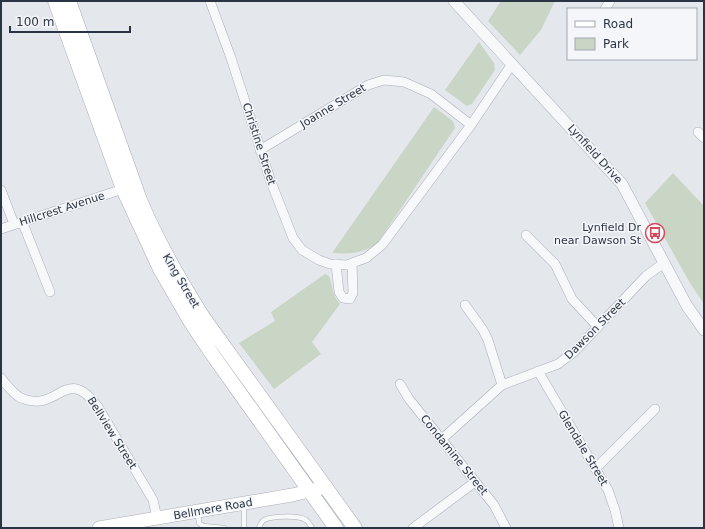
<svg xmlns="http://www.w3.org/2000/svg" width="705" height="529" font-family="'DejaVu Sans',sans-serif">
<rect width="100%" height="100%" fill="#e4e7ec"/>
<path fill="#c9d6c5" d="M 501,1 L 555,1 L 541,30 L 520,55 L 488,21 Z
M 479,42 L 494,63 L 495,70 L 472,104 L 467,106 L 445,90 Z
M 434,107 L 453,121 L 455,128 L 377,244 C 360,254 351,254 332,253 Z
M 673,173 L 704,206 L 704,304 L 690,283 L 645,203 Z
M 325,274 L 329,276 C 333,286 332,295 340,304 L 312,342 L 321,354 L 274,389 L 239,343 L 275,321 L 271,312 Z"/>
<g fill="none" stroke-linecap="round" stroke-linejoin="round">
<defs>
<path id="service" d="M 243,505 L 244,512 L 244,528
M 198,513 L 199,523 L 203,526 L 224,528
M 259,528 C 260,525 261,522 264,520 C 272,516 298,515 306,520 C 309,522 310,525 312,528"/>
<path id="minor" d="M 210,1 L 231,58 L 271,182 L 293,238 L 302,250 L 319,260 L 330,264 L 347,265 L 352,263 L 366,258 L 382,245 L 471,125 L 512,64
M 605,9 L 610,1
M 698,132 L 704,138
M 260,150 L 368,85 L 384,80 L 404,82 L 431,94 L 471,125
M 1,190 L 14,224
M 22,221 L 50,292
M 1,229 L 123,189
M 526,235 L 555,264 L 572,299 L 598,327
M 336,264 L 339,292 L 343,298 L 350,299 L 353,293 L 352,263
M 465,305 L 483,330 L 488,340 L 502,385
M 538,371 L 608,490 L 615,510 L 619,528
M 1,378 C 6,384 12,392 18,396 C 20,398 24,399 27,400 C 60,409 67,365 98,407 L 153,500 L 157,518
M 400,384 L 409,399 L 494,505 L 506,528
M 442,439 L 502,385 L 558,364 L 574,352 L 646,276 L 664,263
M 596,468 L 655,409
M 413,528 L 475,482"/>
<path id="tertiary" d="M 454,1 L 622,184 L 687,306 L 704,330"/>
<path id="secondary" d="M 99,528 L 292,495 L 326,487"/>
<path id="primary" d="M 55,1 L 123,189 L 160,269 L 190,321 L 212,354 L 336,528
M 69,1 L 140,200 C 157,241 179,279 203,317 L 355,528"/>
</defs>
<use href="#service" stroke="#a9aeb7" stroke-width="5.5"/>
<use href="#minor" stroke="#a9aeb7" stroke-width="10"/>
<use href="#tertiary" stroke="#a9aeb7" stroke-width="12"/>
<use href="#secondary" stroke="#a9aeb7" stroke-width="14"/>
<use href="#primary" stroke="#a3abb8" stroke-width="15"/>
<use href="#service" stroke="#f7f8fa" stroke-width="4.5"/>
<use href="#minor" stroke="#f7f8fa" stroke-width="9"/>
<use href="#tertiary" stroke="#f7f8fa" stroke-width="11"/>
<use href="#secondary" stroke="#fff" stroke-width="13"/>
<use href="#primary" stroke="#fff" stroke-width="14"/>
</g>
<defs>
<symbol id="bus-ring" viewBox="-11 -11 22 22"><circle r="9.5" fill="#f4f6f9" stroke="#d1495b" stroke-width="1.5"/><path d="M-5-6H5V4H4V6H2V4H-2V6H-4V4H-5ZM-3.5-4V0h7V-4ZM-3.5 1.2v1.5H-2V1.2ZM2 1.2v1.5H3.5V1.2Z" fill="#d1495b"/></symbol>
</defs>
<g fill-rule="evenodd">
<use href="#bus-ring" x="644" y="222" width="22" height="22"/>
</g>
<g text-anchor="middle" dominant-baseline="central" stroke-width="3" stroke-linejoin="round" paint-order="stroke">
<g font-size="11" fill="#2b3445" stroke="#f4f6f9">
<text transform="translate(333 106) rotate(-31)">Joanne Street</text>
<text transform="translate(259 144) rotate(72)">Christine Street</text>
<text transform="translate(595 154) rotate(48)">Lynfield Drive</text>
<text transform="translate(62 209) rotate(-18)">Hillcrest Avenue</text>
<text transform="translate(181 281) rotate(59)">King Street</text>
<text transform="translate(595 329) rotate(-45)">Dawson Street</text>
<text transform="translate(112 433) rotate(58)">Bellview Street</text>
<text transform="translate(583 448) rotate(59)">Glendale Street</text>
<text transform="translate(454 455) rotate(51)">Condamine Street</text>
<text transform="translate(213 509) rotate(-10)">Bellmere Road</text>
</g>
<g font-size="11" fill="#2b3445" stroke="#f4f6f9" text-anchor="end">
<text x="641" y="227">Lynfield Dr<tspan x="641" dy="13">near Dawson St</tspan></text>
</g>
</g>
<rect width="705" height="529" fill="none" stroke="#2b3445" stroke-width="4"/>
<rect x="567" y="8" width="130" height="52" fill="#f4f6f9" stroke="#a4a8b1"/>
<rect x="575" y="21" width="20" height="6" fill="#ffffff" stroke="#a4a8b1"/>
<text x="603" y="28" font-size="12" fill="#2b3445">Road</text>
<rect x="575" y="38" width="20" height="12" fill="#c9d6c5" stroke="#a4a8b1"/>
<text x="603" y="48" font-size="12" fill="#2b3445">Park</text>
<path d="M10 26v6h120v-6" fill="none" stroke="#2b3445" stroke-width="2"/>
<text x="16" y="26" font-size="12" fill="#2b3445" stroke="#f4f6f9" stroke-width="3" paint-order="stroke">100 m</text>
</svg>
